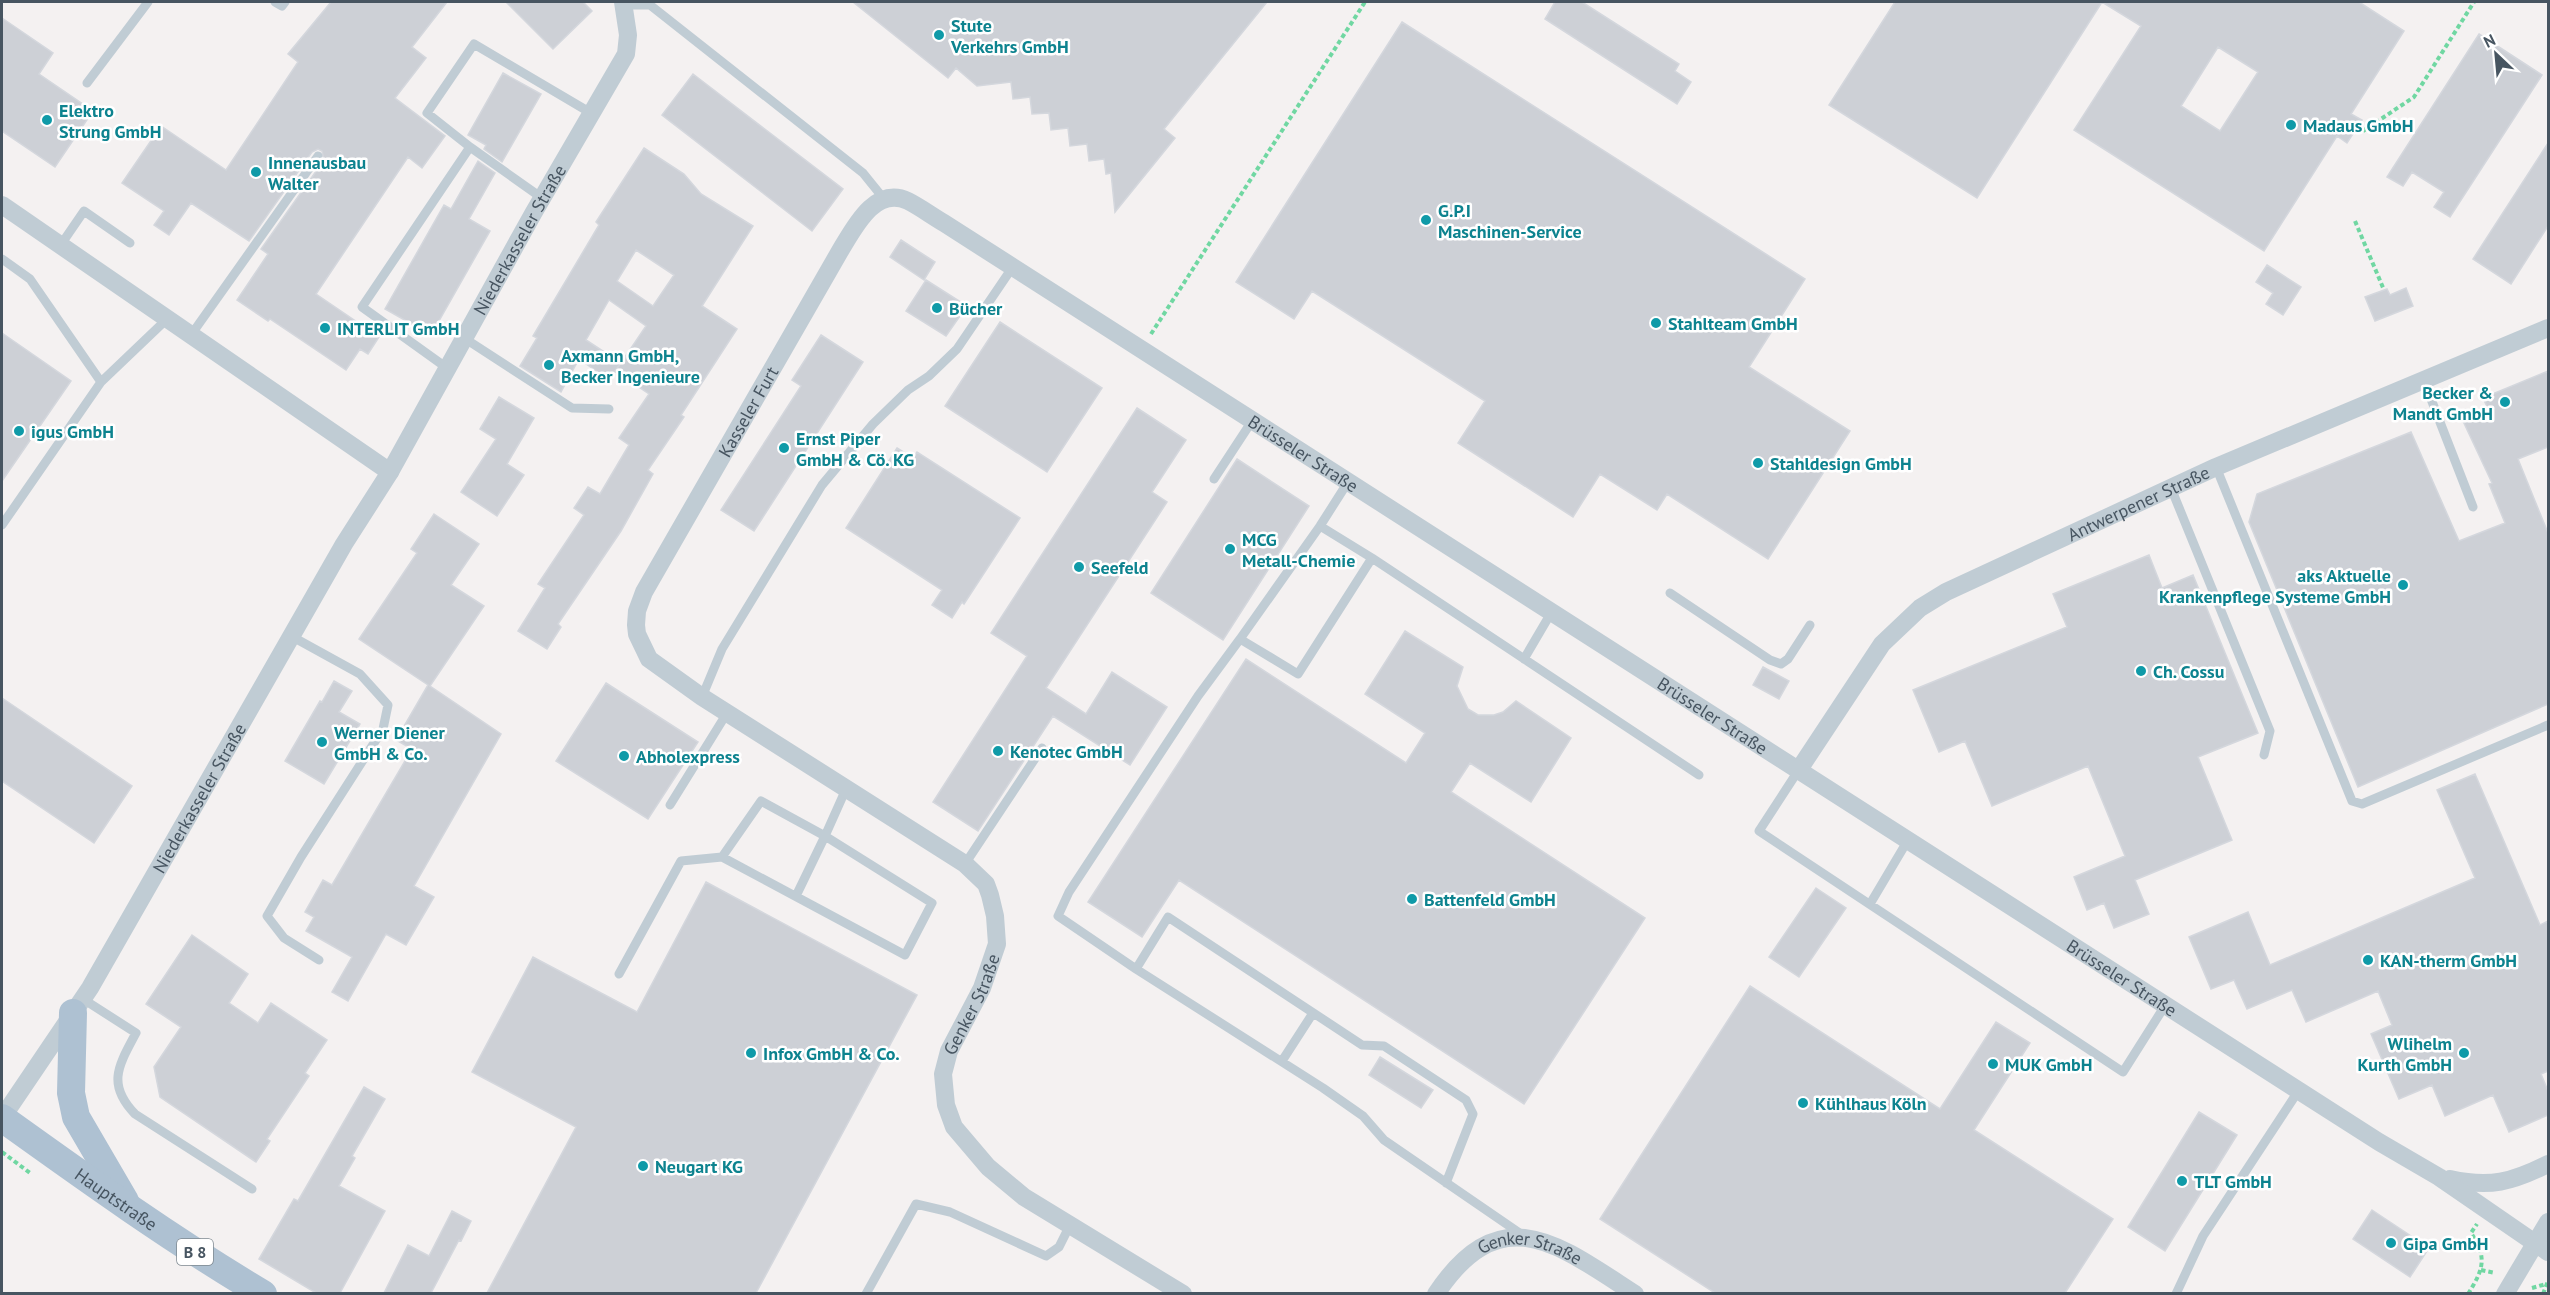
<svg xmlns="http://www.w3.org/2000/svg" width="2550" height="1295" font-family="'PT Sans',sans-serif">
<rect width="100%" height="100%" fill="#f4f1f1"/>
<path fill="#cdd0d6" stroke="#d4d7dd" stroke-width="1.5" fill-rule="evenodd" d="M 331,2 L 447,2 L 412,47 L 426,58 L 395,98 L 445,136 L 422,168 L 408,157 L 316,294 L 379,337 L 368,354 L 360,349 L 346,370 L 270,319 L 268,321 L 237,300 L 268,254 L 261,249 L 324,160 L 322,151 L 318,149 L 312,152 L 249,241 L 191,203 L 169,235 L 154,225 L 164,211 L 122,183 L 161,126 L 226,170 L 298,62 L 288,54 Z
M 506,2 L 583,2 L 592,11 L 553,49 Z
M 853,2 L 1267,2 L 1164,129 L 1175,138 L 1115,212 L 1111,173 L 1106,174 L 1104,159 L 1089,161 L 1087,144 L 1070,146 L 1068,128 L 1051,130 L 1049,113 L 1032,114 L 1030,97 L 1013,99 L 1011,82 L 977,86 L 956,68 L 948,78 Z
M 1555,2 L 1582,2 L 1679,64 L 1675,71 L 1691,82 L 1677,104 L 1545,19 Z
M 1895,2 L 2359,2 L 2404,31 L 2351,114 L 2362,120 L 2347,143 L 2337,136 L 2264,251 L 2074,130 L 2141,26 L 2102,2 L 1977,198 L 1829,105 ZM 2218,47 L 2258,72 L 2220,131 L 2181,106 Z
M 2,18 L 53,53 L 39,74 L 93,111 L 55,167 L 2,131 Z
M 1402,22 L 1805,279 L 1749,367 L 1850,431 L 1768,559 L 1667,494 L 1657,510 L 1600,474 L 1573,517 L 1458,443 L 1485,401 L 1312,291 L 1294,319 L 1236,282 Z
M 2479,34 L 2542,75 L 2450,217 L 2434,207 L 2444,192 L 2412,172 L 2403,186 L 2387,177 Z
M 503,73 L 541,94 L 502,162 L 484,149 L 486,145 L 468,135 Z
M 693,74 L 843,189 L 812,231 L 662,115 Z
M 2548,143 L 2548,226 L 2511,284 L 2473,259 Z
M 644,148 L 684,174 L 701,194 L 753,226 L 702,306 L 737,329 L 681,415 L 684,417 L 648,470 L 653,474 L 621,531 L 558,624 L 561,627 L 547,649 L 518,631 L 545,588 L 538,584 L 584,515 L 574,508 L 588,487 L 600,494 L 629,445 L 619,438 L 649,394 L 615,371 L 620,364 L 609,380 L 579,359 L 561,392 L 520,366 L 537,338 L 533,336 L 599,225 L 596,222 ZM 636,250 L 674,275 L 653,306 L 617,281 ZM 609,300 L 646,326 L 621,363 L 586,340 Z
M 478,161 L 495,173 L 469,219 L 490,231 L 431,335 L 385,309 L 444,205 L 451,209 Z
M 901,240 L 935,262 L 924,280 L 890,257 Z
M 2267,265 L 2301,287 L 2283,315 L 2266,304 L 2273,293 L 2256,282 Z
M 926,280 L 967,306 L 946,336 L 906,311 Z
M 2406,288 L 2413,306 L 2375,321 L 2365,297 L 2387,289 L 2390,295 Z
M 1000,322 L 1102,388 L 1047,472 L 945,406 Z
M 2,333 L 71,381 L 2,481 Z
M 821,335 L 863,362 L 754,531 L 721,510 L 801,386 L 792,380 Z
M 2548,371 L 2548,447 L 2518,459 L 2548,533 L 2548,704 L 2358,787 L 2249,522 L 2257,494 L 2411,432 L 2459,541 L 2505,523 L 2489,484 L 2492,483 L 2462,419 L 2488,409 L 2483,398 Z
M 499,397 L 534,418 L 507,464 L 524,475 L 497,516 L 461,492 L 496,439 L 480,429 Z
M 1137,408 L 1186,440 L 1152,492 L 1167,502 L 1046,688 L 1086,714 L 1112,672 L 1167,707 L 1130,765 L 1053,716 L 978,831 L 933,802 L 1027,656 L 991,633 Z
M 897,448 L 913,458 L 917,452 L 1020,518 L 964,604 L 962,602 L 952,618 L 932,605 L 942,590 L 846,528 Z
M 1237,459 L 1309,506 L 1223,640 L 1151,593 Z
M 434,514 L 479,544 L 451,585 L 484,606 L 430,686 L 501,734 L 414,886 L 434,897 L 406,945 L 386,934 L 348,1001 L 332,992 L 352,957 L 306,931 L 314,917 L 305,912 L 323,880 L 332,885 L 412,749 L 396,740 L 428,685 L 359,639 L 417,553 L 411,549 Z
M 2149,555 L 2162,588 L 2193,575 L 2258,733 L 2198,757 L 2232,840 L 2135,880 L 2149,914 L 2114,928 L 2104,903 L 2087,910 L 2074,877 L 2125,856 L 2088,766 L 1992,806 L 1965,741 L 1939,752 L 1913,690 L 2067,627 L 2053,594 Z
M 1405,631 L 1463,667 L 1457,686 L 1468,709 L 1478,715 L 1494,715 L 1503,712 L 1516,701 L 1571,738 L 1531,802 L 1470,763 L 1451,792 L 1645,918 L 1524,1104 L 1179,880 L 1142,937 L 1088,902 L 1246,659 L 1406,763 L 1425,733 L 1365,694 Z
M 1763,667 L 1789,681 L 1779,699 L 1753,685 Z
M 334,681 L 352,691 L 339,712 L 360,724 L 324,784 L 285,761 L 320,701 L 322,702 Z
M 606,683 L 698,742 L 648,819 L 556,761 Z
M 2,698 L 132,786 L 94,843 L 2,781 Z
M 2475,774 L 2540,925 L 2548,921 L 2548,1071 L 2541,1074 L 2548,1091 L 2548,1115 L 2509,1132 L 2493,1095 L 2445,1116 L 2432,1085 L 2399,1099 L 2371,1034 L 2392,1025 L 2378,991 L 2306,1022 L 2292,990 L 2247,1009 L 2234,980 L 2211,989 L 2189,937 L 2248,912 L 2270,965 L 2475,878 L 2437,790 Z
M 706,882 L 917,995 L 756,1293 L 487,1293 L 576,1127 L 472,1072 L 533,957 L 637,1012 Z
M 1816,888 L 1846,908 L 1799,977 L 1769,957 Z
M 192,935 L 248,974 L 229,1003 L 258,1023 L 271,1003 L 327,1040 L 305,1073 L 309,1076 L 267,1139 L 270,1141 L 256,1162 L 160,1097 L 154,1067 L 181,1027 L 146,1004 Z
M 1750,986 L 1940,1109 L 1996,1022 L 2030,1043 L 1974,1130 L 2113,1219 L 2065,1293 L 1715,1293 L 1600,1219 Z
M 1380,1057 L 1433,1090 L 1421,1108 L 1369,1075 Z
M 364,1087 L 385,1099 L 352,1156 L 355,1158 L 339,1186 L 385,1211 L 340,1293 L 316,1293 L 259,1259 L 294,1199 L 298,1201 Z
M 2199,1112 L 2237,1135 L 2165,1251 L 2128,1227 Z
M 2372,1210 L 2429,1248 L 2410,1277 L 2353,1239 Z
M 452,1211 L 471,1221 L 461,1241 L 459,1240 L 431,1293 L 384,1293 L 408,1245 L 429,1256 Z"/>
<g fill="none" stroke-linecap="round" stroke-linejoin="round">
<path stroke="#70d7a2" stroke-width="4" stroke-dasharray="4.5 3" stroke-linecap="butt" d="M 2363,131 L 2414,97 L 2474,2
M 2355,221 L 2384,290
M 1151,334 L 1365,2
M 2,1152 L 30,1173
M 2481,1270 L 2495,1273
M 2532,1288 L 2546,1284
M 2468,1294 C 2483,1270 2488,1258 2471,1233 L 2477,1224
M 2543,1294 L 2548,1281"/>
<path stroke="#c0ccd4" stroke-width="9" d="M 275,2 L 282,6 L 285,2
M 625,5 L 650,5 L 863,173 L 884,199
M 87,83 L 148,2
M 470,147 L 427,113 L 474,44 L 591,113
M 60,246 L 84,211 L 130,243
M 2,259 L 30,279 L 101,382
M 191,335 L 318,156
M 464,338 L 572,408 L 609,409
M 447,368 L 362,307 L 470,147 L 542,198
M 2424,381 L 2473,507
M 2216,467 L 2352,801 L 2362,804 L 2548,725
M 1214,479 L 1252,421
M 2171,488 L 2270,731 L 2264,755
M 2,525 L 101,382 L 167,319
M 1320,526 L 1372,558 L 1298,674 L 1240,639 L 1320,526 L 1348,482
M 1372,558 L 1699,775
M 1670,593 L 1770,660 L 1781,664 L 1788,659 L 1810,625
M 291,636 L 360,674 L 388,705 L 383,729 L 301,857 L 267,916 L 284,938 L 319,960
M 1240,639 L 1198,696 L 1069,892 L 1058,916 L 1136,969 L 1323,1088 L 1363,1116 L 1384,1140 L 1524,1236
M 1524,659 L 1551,613
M 702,697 L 722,649 L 822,485 L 873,424 L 908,390 L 929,376 L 957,349 L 1012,268
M 1798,771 L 1759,831 L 2123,1072 L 2166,1004
M 670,805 L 727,713
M 965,864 L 1042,748
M 796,896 L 825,836 L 932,903 L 905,955 L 722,857 L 761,801 L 825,836 L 846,789
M 1870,904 L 1908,840
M 1136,969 L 1168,917 L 1362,1045 L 1384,1046 L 1466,1100 L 1473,1114 L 1446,1183
M 619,974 L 681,861 L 722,857
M 83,999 L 136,1033 C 119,1065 106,1084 135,1114 L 252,1189
M 1282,1061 L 1313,1013
M 866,1294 L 916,1204 L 950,1212 L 1046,1256 L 1059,1247 L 1070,1225
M 2176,1294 L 2203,1236 L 2299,1090"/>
<g stroke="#c0ccd4" stroke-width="18">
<path d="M 2,205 L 390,472"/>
<path id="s1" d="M 1798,771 L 1882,644 L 1920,608 L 1946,592 L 2216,467 L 2548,328"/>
<path id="s2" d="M 2,1118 L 90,988 L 344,544 L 390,472 L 534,212 L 626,54 L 628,35 L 623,2"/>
<path d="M 2450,1179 C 2490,1188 2512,1182 2548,1164"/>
<path id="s3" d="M 1183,1294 L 1024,1197 L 988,1167 L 954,1127 L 946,1105 L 943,1074 L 949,1051 L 982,988 L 997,944 L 995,916 L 990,895 L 986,884 L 965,864 L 702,697 L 649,659 L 637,634 L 636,625 L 637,611 L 644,592 L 840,251 C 854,228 875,185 908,201 C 920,207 932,216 944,223 L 2379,1142 L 2439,1177 L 2548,1252"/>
<path id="s4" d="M 1436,1294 C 1501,1196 1559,1245 1635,1294"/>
<path d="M 2505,1294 L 2548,1222"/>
</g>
<g stroke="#aec1d2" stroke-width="28">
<path d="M 73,1013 L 71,1093 L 76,1117 L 125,1201"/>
<path id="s5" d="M 2,1118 C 87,1179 172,1240 263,1294"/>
</g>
</g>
<g fill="#0f9aa8" stroke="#fff" stroke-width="2">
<circle cx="939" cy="35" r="6"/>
<circle cx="47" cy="120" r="6"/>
<circle cx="2291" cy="125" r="6"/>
<circle cx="256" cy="172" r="6"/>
<circle cx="1426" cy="220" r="6"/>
<circle cx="937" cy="308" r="6"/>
<circle cx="1656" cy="323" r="6"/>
<circle cx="325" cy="328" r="6"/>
<circle cx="549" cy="365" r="6"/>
<circle cx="2505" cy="402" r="6"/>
<circle cx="19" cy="431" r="6"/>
<circle cx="784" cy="448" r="6"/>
<circle cx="1758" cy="463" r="6"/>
<circle cx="1230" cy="549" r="6"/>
<circle cx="1079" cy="567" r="6"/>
<circle cx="2403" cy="585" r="6"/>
<circle cx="2141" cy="671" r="6"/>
<circle cx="322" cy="742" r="6"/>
<circle cx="998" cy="751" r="6"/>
<circle cx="624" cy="756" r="6"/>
<circle cx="1412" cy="899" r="6"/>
<circle cx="2368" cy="960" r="6"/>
<circle cx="751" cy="1053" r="6"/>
<circle cx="2464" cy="1053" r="6"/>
<circle cx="1993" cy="1064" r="6"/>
<circle cx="1803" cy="1103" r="6"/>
<circle cx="643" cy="1166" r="6"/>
<circle cx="2182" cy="1181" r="6"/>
<circle cx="2391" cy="1243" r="6"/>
</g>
<g text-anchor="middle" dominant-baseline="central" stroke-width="5" stroke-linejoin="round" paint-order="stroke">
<rect fill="#fff" stroke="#7e8890" stroke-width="1.5" x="177" y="1239" width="36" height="26" rx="4.5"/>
<g font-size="16" font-weight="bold" fill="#475561">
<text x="195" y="1252">B 8</text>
</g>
<g font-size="18" font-weight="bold" fill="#0d838f" stroke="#fff" text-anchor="start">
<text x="951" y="25">Stute<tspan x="951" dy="21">Verkehrs GmbH</tspan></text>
<text x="59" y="110">Elektro<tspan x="59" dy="21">Strung GmbH</tspan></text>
<text x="2303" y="125">Madaus GmbH</text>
<text x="268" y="162">Innenausbau<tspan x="268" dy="21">Walter</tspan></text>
<text x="1438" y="210">G.P.I<tspan x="1438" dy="21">Maschinen-Service</tspan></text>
<text x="949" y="308">Bücher</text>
<text x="1668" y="323">Stahlteam GmbH</text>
<text x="337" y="328">INTERLIT GmbH</text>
<text x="561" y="355">Axmann GmbH,<tspan x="561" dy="21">Becker Ingenieure</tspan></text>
<text x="2493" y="392" text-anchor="end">Becker &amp;<tspan x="2493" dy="21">Mandt GmbH</tspan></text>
<text x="31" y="431">igus GmbH</text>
<text x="796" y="438">Ernst Piper<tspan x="796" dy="21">GmbH &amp; Cö. KG</tspan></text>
<text x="1770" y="463">Stahldesign GmbH</text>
<text x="1242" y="539">MCG<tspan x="1242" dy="21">Metall-Chemie</tspan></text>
<text x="1091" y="567">Seefeld</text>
<text x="2391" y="575" text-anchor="end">aks Aktuelle<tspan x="2391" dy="21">Krankenpflege Systeme GmbH</tspan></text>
<text x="2153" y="671">Ch. Cossu</text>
<text x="334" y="732">Werner Diener<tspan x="334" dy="21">GmbH &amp; Co.</tspan></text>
<text x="1010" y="751">Kenotec GmbH</text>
<text x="636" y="756">Abholexpress</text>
<text x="1424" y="899">Battenfeld GmbH</text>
<text x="2380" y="960">KAN-therm GmbH</text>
<text x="2452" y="1043" text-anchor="end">Wlihelm<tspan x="2452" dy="21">Kurth GmbH</tspan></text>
<text x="763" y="1053">Infox GmbH &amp; Co.</text>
<text x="2005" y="1064">MUK GmbH</text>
<text x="1815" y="1103">Kühlhaus Köln</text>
<text x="655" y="1166">Neugart KG</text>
<text x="2194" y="1181">TLT GmbH</text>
<text x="2403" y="1243">Gipa GmbH</text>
</g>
<g font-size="18" fill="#475561" stroke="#fff">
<text stroke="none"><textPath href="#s2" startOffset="1020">Niederkasseler Straße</textPath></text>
<text stroke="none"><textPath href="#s3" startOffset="1228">Kasseler Furt</textPath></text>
<text stroke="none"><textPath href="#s3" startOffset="1976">Brüsseler Straße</textPath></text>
<text stroke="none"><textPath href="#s1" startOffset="447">Antwerpener Straße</textPath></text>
<text stroke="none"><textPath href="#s3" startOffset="2462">Brüsseler Straße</textPath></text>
<text stroke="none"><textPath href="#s2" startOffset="376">Niederkasseler Straße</textPath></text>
<text stroke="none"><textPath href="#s3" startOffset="2948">Brüsseler Straße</textPath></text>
<text stroke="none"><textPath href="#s3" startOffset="416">Genker Straße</textPath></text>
<text stroke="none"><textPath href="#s5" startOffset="140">Hauptstraße</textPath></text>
<text stroke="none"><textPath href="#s4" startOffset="117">Genker Straße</textPath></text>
</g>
</g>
<rect width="2550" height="1295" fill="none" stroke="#475561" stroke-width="6"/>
<g transform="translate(2496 54) rotate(334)" stroke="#ffffff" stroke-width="4.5" paint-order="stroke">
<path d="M0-4.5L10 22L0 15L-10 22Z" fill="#475561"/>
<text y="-9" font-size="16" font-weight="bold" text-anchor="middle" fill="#475561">N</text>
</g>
</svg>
